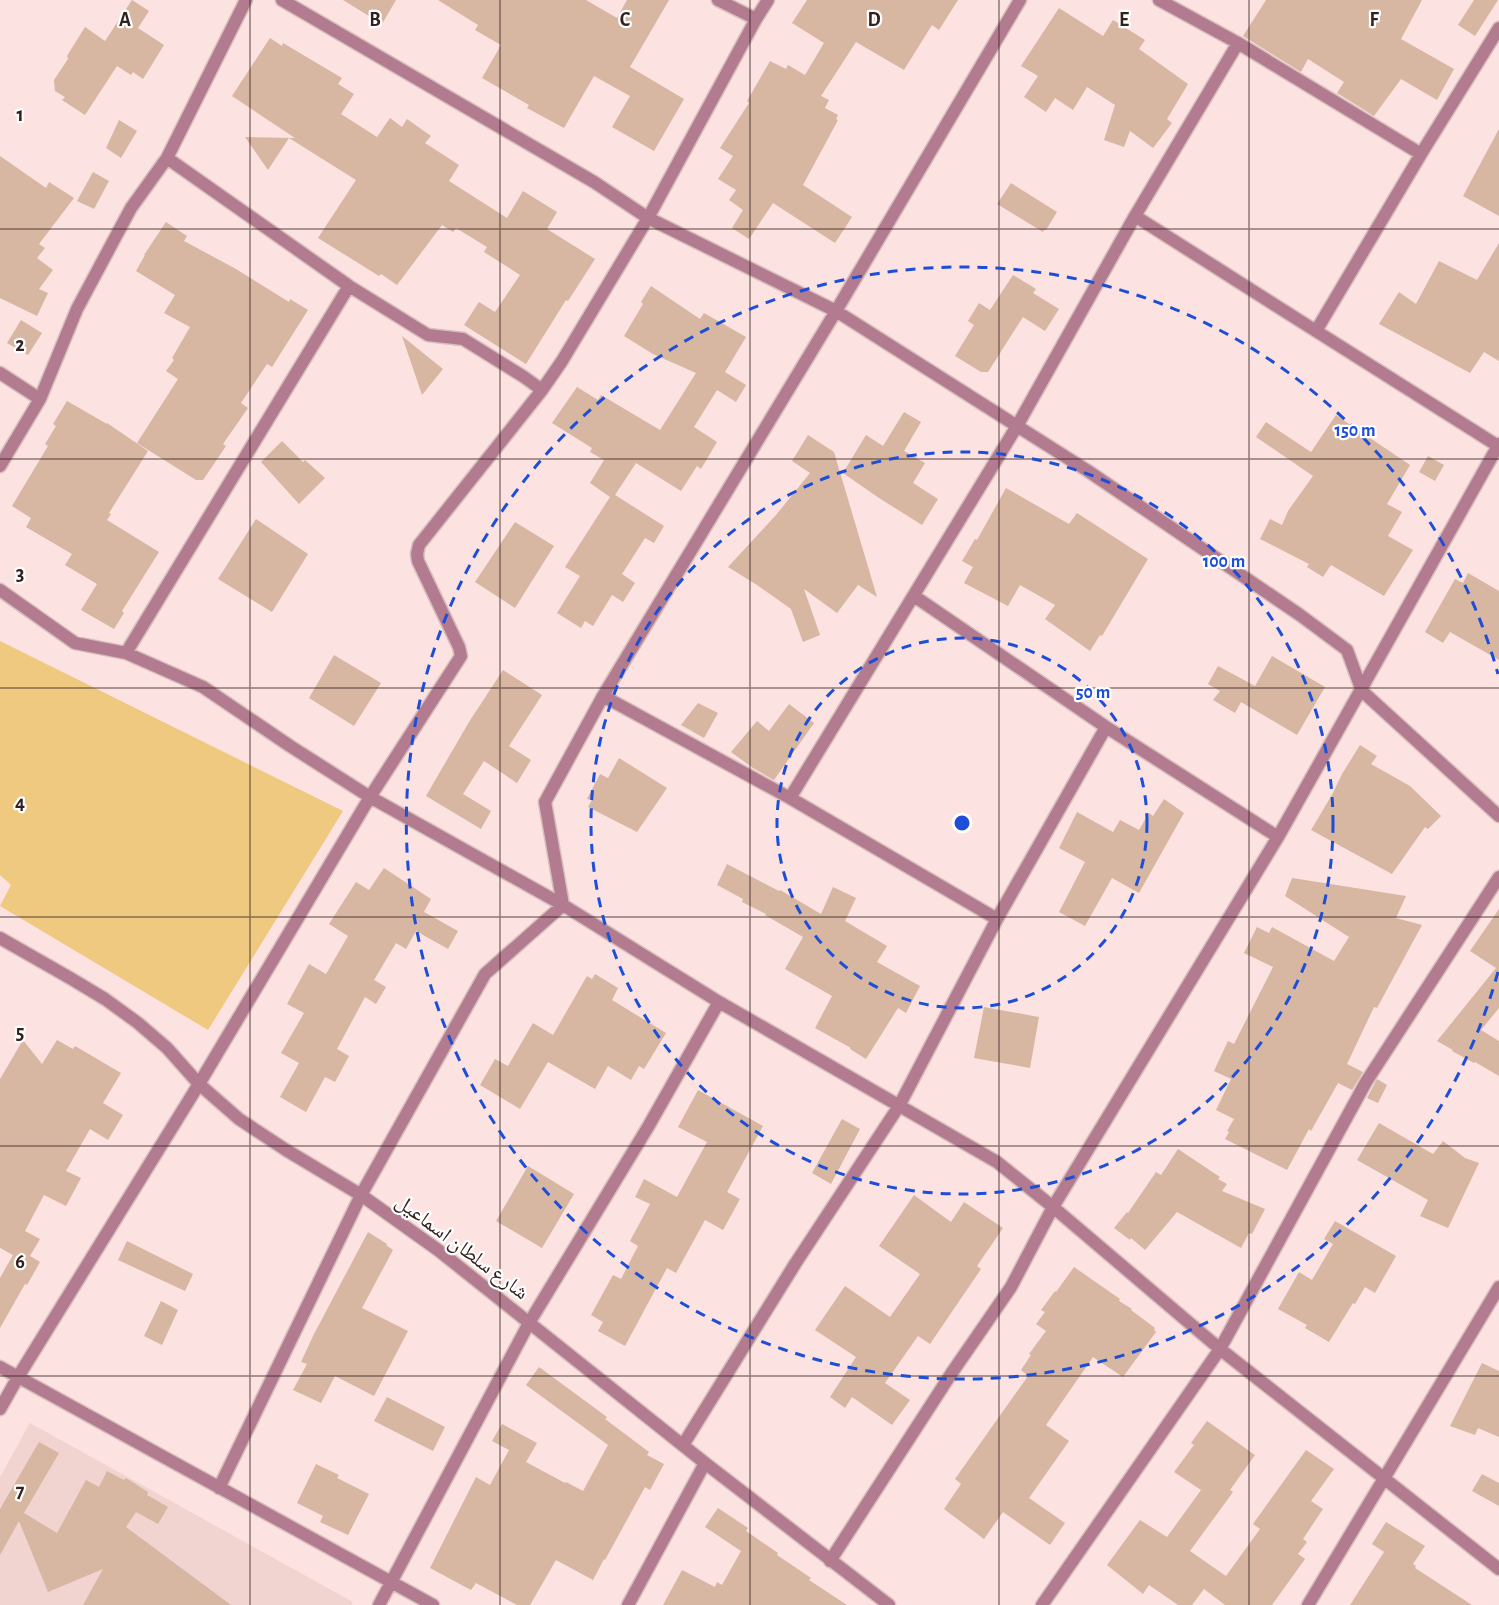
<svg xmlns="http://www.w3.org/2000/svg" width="1499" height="1605" font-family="'Alegreya Sans','Noto Naskh Arabic',sans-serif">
<rect width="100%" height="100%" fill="#fce2e0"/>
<path fill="#f1d3d0" d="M 30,1423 L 353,1602 L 351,1605 L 0,1605 L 0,1477 Z"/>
<path fill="#efc980" d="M 0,641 L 343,811 L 208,1030 L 0,906 L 11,885 L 0,875 Z"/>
<path fill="#d7b6a2" d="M 132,0 L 149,11 L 138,28 L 164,45 L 143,79 L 133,72 L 131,75 L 117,66 L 85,115 L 62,100 L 65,97 L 55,91 L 54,80 L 68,59 L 67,56 L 85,27 L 105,41 Z
M 343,0 L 396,0 L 382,24 Z
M 438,0 L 586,0 L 617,18 L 627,0 L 669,0 L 630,67 L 684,99 L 654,151 L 612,127 L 630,96 L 594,76 L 564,128 L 527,108 L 529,105 L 482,78 L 501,45 L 475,30 L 478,25 Z
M 807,0 L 958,0 L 939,30 L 932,25 L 904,70 L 856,42 L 821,96 L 829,100 L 825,108 L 838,115 L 836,119 L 838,120 L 803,185 L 852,217 L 835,243 L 773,203 L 749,239 L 732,228 L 743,210 L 729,200 L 736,190 L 718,179 L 733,156 L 720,148 L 749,103 L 747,101 L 770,61 L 786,69 L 788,65 L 805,75 L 824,43 L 792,23 Z
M 1266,0 L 1422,0 L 1401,39 L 1454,69 L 1437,100 L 1401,79 L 1374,116 L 1337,93 L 1344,82 L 1308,59 L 1301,72 L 1243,36 Z
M 1474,0 L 1498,0 L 1475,36 L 1458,25 Z
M 1059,8 L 1103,36 L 1113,20 L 1145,40 L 1139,49 L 1188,84 L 1167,119 L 1172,123 L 1153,148 L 1130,131 L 1124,147 L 1104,140 L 1115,105 L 1087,87 L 1073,110 L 1055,98 L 1046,112 L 1024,97 L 1038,76 L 1021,66 Z
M 270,38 L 282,46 L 283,43 L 342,78 L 338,84 L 354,94 L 341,114 L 377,137 L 390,118 L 402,127 L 407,119 L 431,136 L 425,143 L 459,165 L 449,181 L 507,218 L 523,191 L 557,212 L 547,229 L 595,259 L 568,301 L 566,300 L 526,364 L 464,325 L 479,302 L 495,312 L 520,275 L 484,252 L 487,247 L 456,228 L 453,232 L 442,225 L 397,285 L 381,274 L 379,276 L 318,238 L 356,180 L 289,138 L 268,170 L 245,137 L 295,138 L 232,96 Z
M 119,120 L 137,131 L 121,158 L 106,148 Z
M 1499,129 L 1499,216 L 1463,196 Z
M 0,156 L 46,188 L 49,182 L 74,198 L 39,244 L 45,248 L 37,258 L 53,270 L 39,289 L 48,293 L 37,316 L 0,298 Z
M 93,172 L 109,181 L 94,209 L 77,201 Z
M 1011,183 L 1057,212 L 1046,230 L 1044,230 L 1043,232 L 997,204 Z
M 166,222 L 187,236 L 184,241 L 236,269 L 289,302 L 290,299 L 308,310 L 272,367 L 267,364 L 241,403 L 248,408 L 223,444 L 226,446 L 203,480 L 196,480 L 137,443 L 178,379 L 166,371 L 174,360 L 172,358 L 190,327 L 164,313 L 175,295 L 136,271 L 145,255 L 144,255 Z
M 1499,243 L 1499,361 L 1484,352 L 1470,373 L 1379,324 L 1399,292 L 1416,304 L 1439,261 L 1477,280 Z
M 1013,275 L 1036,289 L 1033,293 L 1059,309 L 1045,331 L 1023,317 L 988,372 L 981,372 L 955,356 L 974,325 L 968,321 L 979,303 L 990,310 Z
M 651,286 L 700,319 L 704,313 L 746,337 L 725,372 L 746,385 L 736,402 L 717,390 L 694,427 L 717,442 L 701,469 L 697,466 L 681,491 L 636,463 L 615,495 L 664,526 L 654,543 L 645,538 L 622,574 L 635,583 L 623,602 L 612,595 L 593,626 L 585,621 L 581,628 L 557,613 L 580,576 L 565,567 L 610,497 L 590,483 L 604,460 L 590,452 L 592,448 L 552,423 L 577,387 L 598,400 L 601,395 L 660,430 L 696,373 L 653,354 L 624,336 L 643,304 L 641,302 Z
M 21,320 L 42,333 L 28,355 L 7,343 Z
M 402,336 L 443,369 L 422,395 Z
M 67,401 L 107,424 L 107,423 L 148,451 L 109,513 L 111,514 L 107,520 L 159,552 L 122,611 L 124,613 L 114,629 L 81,610 L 97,584 L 65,565 L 72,554 L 26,527 L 31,518 L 12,506 L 48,446 L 45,444 L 56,426 L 53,424 Z
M 904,412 L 921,422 L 904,451 L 925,463 L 913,483 L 938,499 L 922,525 L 879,498 L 843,473 L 866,435 L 883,446 Z
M 1336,415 L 1410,465 L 1387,504 L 1402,512 L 1388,536 L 1413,550 L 1384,596 L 1331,565 L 1323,577 L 1307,567 L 1309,564 L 1260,539 L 1270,519 L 1282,525 L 1288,511 L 1313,476 L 1256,437 L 1266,422 L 1311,452 Z
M 808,435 L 834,452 L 877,597 L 858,585 L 837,613 L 804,589 L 820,635 L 803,642 L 791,609 L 757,585 L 728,567 L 776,515 L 810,473 L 792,461 Z
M 282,441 L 303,462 L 305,460 L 325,478 L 299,504 L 261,462 Z
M 1428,456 L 1444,465 L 1435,481 L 1419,472 Z
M 1006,488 L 1069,524 L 1077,513 L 1148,559 L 1102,636 L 1100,635 L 1090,651 L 1045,619 L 1055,605 L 1020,585 L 1008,606 L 964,583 L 973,567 L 962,561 L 975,539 L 977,540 Z
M 256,519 L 308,554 L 272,612 L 218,579 Z
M 515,522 L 554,546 L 515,608 L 475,582 Z
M 1468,573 L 1499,591 L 1499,660 L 1450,632 L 1443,643 L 1425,632 L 1455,579 L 1463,583 Z
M 334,655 L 381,683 L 354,726 L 309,698 Z
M 1272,656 L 1325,687 L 1297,735 L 1241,702 L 1235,713 L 1213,700 L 1220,691 L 1208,684 L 1218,666 L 1255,686 Z
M 503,670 L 542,695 L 509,746 L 531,760 L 517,783 L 484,761 L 463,794 L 491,811 L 481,829 L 426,796 L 469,722 Z
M 698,703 L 718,713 L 704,738 L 681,725 Z
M 789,704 L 814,723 L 774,780 L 753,768 L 731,752 L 757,721 L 769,731 Z
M 1360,745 L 1377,756 L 1371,764 L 1410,786 L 1441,816 L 1428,829 L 1425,827 L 1392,874 L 1311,830 L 1333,793 L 1342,774 Z
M 619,758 L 667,788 L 637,832 L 588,807 L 592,800 L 587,799 L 600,774 L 608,778 Z
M 1164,799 L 1184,813 L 1139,893 L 1112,878 L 1085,926 L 1059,912 L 1085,862 L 1059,848 L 1077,812 L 1113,832 L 1120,820 L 1139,830 L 1149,813 L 1153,816 Z
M 727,864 L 779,891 L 780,890 L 821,914 L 833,887 L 856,898 L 845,921 L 887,946 L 877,962 L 920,986 L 906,1013 L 898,1008 L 866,1059 L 850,1049 L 851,1048 L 815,1028 L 832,996 L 785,969 L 803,937 L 765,915 L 766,914 L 742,902 L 743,899 L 717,885 Z
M 384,868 L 431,899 L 424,912 L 458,931 L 448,949 L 416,931 L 406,949 L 396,943 L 374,980 L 386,987 L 376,1004 L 365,997 L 337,1049 L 349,1056 L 335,1082 L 325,1077 L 306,1112 L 280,1097 L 299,1063 L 281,1053 L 304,1013 L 287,1004 L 309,964 L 326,974 L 348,936 L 329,924 L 356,882 L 369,890 Z
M 1292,878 L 1406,896 L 1396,918 L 1422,925 L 1377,1008 L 1374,1007 L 1347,1064 L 1363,1072 L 1352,1090 L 1338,1083 L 1311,1131 L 1309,1129 L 1287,1170 L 1225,1139 L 1229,1132 L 1227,1131 L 1234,1119 L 1216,1110 L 1231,1079 L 1214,1071 L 1228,1041 L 1234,1044 L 1273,967 L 1244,953 L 1257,927 L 1269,933 L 1272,927 L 1334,961 L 1349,937 L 1285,896 Z
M 1499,909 L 1499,1008 L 1481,1030 L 1499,1041 L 1499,1076 L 1475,1062 L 1474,1063 L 1452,1051 L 1453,1050 L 1437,1041 L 1496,968 L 1470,951 Z
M 595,974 L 618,988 L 612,1000 L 666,1033 L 644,1069 L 639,1066 L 631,1080 L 608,1066 L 595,1089 L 548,1062 L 520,1109 L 480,1085 L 495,1059 L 508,1066 L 533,1023 L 553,1035 L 587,976 L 592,979 Z
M 984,1007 L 1039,1017 L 1030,1068 L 974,1058 Z
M 23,1040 L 42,1064 L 57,1040 L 73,1049 L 75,1046 L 121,1073 L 103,1103 L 123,1115 L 108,1140 L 90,1129 L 66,1171 L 81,1178 L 66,1206 L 44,1195 L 25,1231 L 40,1239 L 30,1256 L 40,1262 L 27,1285 L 25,1284 L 0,1328 L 0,1278 L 13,1255 L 0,1248 L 0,1079 Z
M 1377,1079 L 1387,1085 L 1378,1103 L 1367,1098 Z
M 698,1090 L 763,1126 L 727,1192 L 740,1199 L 723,1230 L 705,1220 L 676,1273 L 667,1268 L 625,1346 L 598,1331 L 603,1322 L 591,1315 L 613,1275 L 621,1279 L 638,1246 L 630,1241 L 650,1204 L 635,1197 L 644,1179 L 677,1197 L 707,1142 L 678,1127 Z
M 842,1119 L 860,1129 L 831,1184 L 812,1173 Z
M 1379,1123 L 1433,1154 L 1443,1141 L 1465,1158 L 1479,1163 L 1448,1228 L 1420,1216 L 1428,1200 L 1357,1160 Z
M 1178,1149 L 1220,1177 L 1218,1179 L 1227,1184 L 1222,1191 L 1265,1209 L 1252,1234 L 1249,1233 L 1241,1248 L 1177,1212 L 1145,1250 L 1131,1238 L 1130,1240 L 1114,1228 L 1127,1212 L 1128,1213 L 1156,1172 L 1161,1175 Z
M 528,1166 L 574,1194 L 542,1248 L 496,1221 Z
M 914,1195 L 951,1222 L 964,1202 L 1003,1228 L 977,1266 L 981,1269 L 930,1344 L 918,1336 L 885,1383 L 910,1400 L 892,1425 L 852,1397 L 845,1408 L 830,1397 L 856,1357 L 815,1330 L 845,1286 L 890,1317 L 920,1274 L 879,1246 Z
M 1335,1221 L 1396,1256 L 1375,1293 L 1365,1287 L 1355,1304 L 1353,1303 L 1329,1342 L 1305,1328 L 1307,1325 L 1278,1309 L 1299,1272 L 1312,1280 L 1333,1244 L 1324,1239 Z
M 368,1232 L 387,1244 L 386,1245 L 393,1250 L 362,1308 L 408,1331 L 374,1396 L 335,1376 L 321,1403 L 293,1390 L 307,1364 L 301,1362 L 313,1336 Z
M 127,1241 L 193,1274 L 185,1291 L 118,1260 Z
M 1074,1267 L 1120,1299 L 1119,1301 L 1132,1309 L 1131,1310 L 1155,1328 L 1154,1330 L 1156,1332 L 1123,1377 L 1093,1357 L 1046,1425 L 1069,1441 L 1029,1498 L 1065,1523 L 1050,1545 L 1003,1512 L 984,1539 L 944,1509 L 961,1484 L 955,1479 L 1028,1376 L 1021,1370 L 1031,1355 L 1029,1354 L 1046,1331 L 1036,1324 L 1045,1312 L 1041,1310 L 1055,1291 L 1056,1292 Z
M 161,1301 L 178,1310 L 162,1345 L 144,1336 Z
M 1482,1363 L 1499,1371 L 1499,1437 L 1478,1428 L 1475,1435 L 1450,1426 Z
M 539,1367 L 607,1417 L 605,1419 L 649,1452 L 647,1455 L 664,1464 L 650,1490 L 645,1487 L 605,1560 L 604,1559 L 593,1580 L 556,1560 L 530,1605 L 517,1605 L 476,1583 L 471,1590 L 430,1568 L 476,1477 L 490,1485 L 509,1450 L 492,1441 L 502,1424 L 537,1443 L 526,1462 L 565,1483 L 566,1482 L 583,1491 L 608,1445 L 526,1385 Z
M 387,1397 L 445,1427 L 433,1451 L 374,1421 Z
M 1207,1421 L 1255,1455 L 1230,1490 L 1233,1492 L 1190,1551 L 1226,1576 L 1260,1529 L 1253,1524 L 1306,1450 L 1334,1469 L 1311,1501 L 1323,1509 L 1303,1539 L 1307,1542 L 1298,1554 L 1305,1559 L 1272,1605 L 1225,1605 L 1204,1589 L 1192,1605 L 1178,1605 L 1149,1585 L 1143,1594 L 1107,1565 L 1140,1520 L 1167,1537 L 1201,1490 L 1174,1472 L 1194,1445 L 1191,1443 Z
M 39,1442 L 59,1453 L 24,1513 L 57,1533 L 86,1480 L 99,1487 L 107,1471 L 124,1480 L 126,1478 L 148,1492 L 147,1495 L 168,1507 L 158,1524 L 136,1512 L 126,1527 L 231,1605 L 83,1605 L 103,1569 L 48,1592 L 19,1521 L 0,1555 L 0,1509 Z
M 316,1464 L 339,1475 L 337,1478 L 369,1494 L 348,1535 L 320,1522 L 323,1516 L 297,1503 Z
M 1482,1474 L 1499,1483 L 1499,1506 L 1472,1491 Z
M 718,1508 L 748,1528 L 746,1531 L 778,1553 L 777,1555 L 811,1578 L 809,1580 L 847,1605 L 663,1605 L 682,1570 L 715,1587 L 717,1582 L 722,1585 L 741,1551 L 705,1527 Z
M 1386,1522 L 1425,1546 L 1413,1564 L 1416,1566 L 1415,1568 L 1472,1605 L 1350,1605 L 1384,1552 L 1372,1544 Z"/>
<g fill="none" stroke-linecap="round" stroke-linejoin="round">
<defs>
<path id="minor" d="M 282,0 L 594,182 L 648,218 L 836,311 L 1088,471 L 1300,615 L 1347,650 L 1362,691 L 1499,816
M 718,0 L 756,19
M 1159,0 L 1238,43 L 1421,154
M 167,158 L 349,286 L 428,335 L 463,339 L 524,377 L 542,390
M 1135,216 L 1316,331
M 0,373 L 40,399
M 1498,446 L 1316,331 L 1421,154 L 1499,28
M 0,466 L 40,399 L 77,309 L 131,208 L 167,158 L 246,0
M 0,590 L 75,643 L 126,653 L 203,687 L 290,746 L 370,797 L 563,905 L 719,1002 L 997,1162 L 1053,1207 L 1220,1349 L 1499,1569
M 914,596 L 1106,727 L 1278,837
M 126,653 L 349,286
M 603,696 L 790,798 L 997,919
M 790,798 L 1017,426 L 1135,216 L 1238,43
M 0,1367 L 433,1605
M 0,1409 L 18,1377 L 199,1084 L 370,797 L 461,656 L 459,647 L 418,561 L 417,554 L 419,545 L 542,390 L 562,361 L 648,218 L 756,19 L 768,0
M 683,1445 L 795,1264 L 899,1106 L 997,919 L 1106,727
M 219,1488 L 361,1195 L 485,974 L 563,905 L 545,802 L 603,696 L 836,311 L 1020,0
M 830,1561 L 951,1374 L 1011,1287 L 1053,1207 L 1278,837 L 1499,444
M 379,1605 L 529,1323 L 648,1127 L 719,1002
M 628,1605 L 705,1463
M 1042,1605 L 1220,1349 L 1366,1082 L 1499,877
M 1308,1605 L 1499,1287"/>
<path id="tertiary" d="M 0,938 L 70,978 L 105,999 L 138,1023 L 167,1048 L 199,1084 L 239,1119 L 286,1150 L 361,1195 L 438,1250 L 705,1463 L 889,1605"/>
</defs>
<use href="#minor" stroke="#d7bfbd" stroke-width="15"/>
<use href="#tertiary" stroke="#d7bfbd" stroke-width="15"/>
<use href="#minor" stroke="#b37b90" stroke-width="12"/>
<use href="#tertiary" stroke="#b37b90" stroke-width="12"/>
</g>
<path fill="none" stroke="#312220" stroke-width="1.5" stroke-opacity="0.55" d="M 250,0 L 250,1605M 500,0 L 500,1605M 750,0 L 750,1605M 999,0 L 999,1605M 1249,0 L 1249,1605M 0,229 L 1499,229M 0,459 L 1499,459M 0,688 L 1499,688M 0,917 L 1499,917M 0,1146 L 1499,1146M 0,1376 L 1499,1376"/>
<g fill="none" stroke="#1d4ed8" stroke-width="3" stroke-dasharray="10 8">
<circle cx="962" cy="823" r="185"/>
<circle cx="962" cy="823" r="371"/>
<path d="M1498 972A556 556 0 1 1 1498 674"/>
</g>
<g text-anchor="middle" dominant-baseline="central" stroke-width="4.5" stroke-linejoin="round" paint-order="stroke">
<g font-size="21" fill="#312220" stroke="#fff">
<text transform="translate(462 1247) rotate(37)">شارع سلطان اسماعيل</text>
</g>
</g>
<g font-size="20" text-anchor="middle" font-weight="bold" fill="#312220" stroke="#fff" stroke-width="4.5" stroke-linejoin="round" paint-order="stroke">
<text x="125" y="26">A</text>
<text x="375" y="26">B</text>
<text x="625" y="26">C</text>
<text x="874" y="26">D</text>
<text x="1124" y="26">E</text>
<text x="1374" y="26">F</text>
<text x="20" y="121">1</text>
<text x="20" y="351">2</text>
<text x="20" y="580">3</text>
<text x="20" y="809">4</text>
<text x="20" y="1039">5</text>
<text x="20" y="1268">6</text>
<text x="20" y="1497">7</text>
</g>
<circle cx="962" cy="823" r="9" fill="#1d4ed8" stroke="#fff" stroke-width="3"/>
<g font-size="18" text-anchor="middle" font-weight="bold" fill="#1d4ed8" stroke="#fff" stroke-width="4.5" stroke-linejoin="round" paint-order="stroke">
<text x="1355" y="436">150 m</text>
<text x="1224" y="567">100 m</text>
<text x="1093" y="698">50 m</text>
</g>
</svg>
